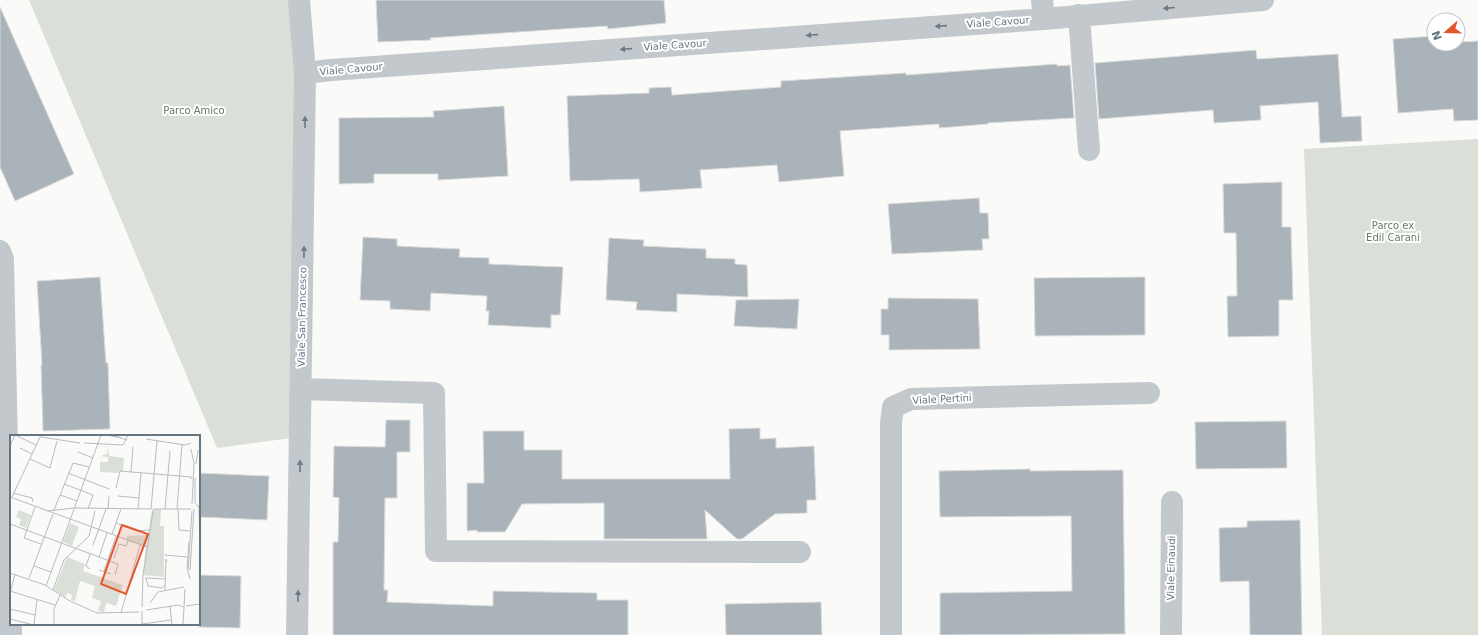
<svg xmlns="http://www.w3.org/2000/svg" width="1478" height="635" font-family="'DejaVu Sans',sans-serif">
<rect width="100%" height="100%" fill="#fafaf8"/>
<path fill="#dadfd7" d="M 29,0 L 302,0 L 306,436 L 217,448 Z
M 1478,139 L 1478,635 L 1322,635 L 1304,149 Z"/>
<path fill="#aab3b9" stroke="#dcdcda" d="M 376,0 L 664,0 L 666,23 L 608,29 L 607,26 L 430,38 L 431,40 L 378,42 Z
M 0,7 L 74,174 L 15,201 L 0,167 Z
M 1434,36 L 1434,44 L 1458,44 L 1458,42 L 1478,41 L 1478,120 L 1454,121 L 1453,109 L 1398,113 L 1393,39 Z
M 1256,50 L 1257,59 L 1338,54 L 1342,117 L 1361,116 L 1362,141 L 1320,143 L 1318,102 L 1260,106 L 1261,120 L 1214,123 L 1213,110 L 1099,119 L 1095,63 Z
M 1057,64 L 1057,66 L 1070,65 L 1074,118 L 988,123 L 988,124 L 939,128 L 939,124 L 840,131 L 844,176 L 779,182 L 777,165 L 700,170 L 702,188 L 640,192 L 639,179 L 570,181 L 567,96 L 649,93 L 649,88 L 671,87 L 672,95 L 781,87 L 781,81 L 906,73 L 906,75 Z
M 504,106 L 508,176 L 438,180 L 438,174 L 374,174 L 374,183 L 339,184 L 339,118 L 434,117 L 433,111 Z
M 1282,182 L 1282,227 L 1291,227 L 1293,300 L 1279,300 L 1279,336 L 1228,337 L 1227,296 L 1237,296 L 1236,233 L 1224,233 L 1223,184 Z
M 979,198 L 980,213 L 988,213 L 989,239 L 982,239 L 983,250 L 892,254 L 888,204 Z
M 363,237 L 397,239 L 397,246 L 460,249 L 459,257 L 489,258 L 489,264 L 563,267 L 560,315 L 551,315 L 551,328 L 488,325 L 489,311 L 486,311 L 487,296 L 431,293 L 430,311 L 390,309 L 390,301 L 360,300 Z
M 609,238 L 644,240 L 643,246 L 706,249 L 706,258 L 735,259 L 735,264 L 747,265 L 748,297 L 677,294 L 677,312 L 636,310 L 637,302 L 606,300 Z
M 100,277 L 106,363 L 108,363 L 110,429 L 43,431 L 41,365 L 42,365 L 37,281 Z
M 1145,277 L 1145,335 L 1035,336 L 1034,278 Z
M 888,298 L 978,299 L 980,349 L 889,350 L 889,335 L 881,335 L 881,309 L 888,309 Z
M 799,299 L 797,329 L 734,326 L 736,300 Z
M 386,420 L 410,420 L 410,452 L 397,452 L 397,498 L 385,498 L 384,590 L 388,590 L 387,602 L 493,606 L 493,591 L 597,593 L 597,600 L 628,600 L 628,635 L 333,635 L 333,542 L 338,542 L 339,498 L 333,497 L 334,446 L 385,447 Z
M 1286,421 L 1287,468 L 1196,469 L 1195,422 Z
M 760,428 L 760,439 L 776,438 L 776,448 L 814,446 L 816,500 L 807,500 L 807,513 L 775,514 L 742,539 L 737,539 L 705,510 L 707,539 L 604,539 L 604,503 L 522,504 L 505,532 L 477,532 L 477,530 L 467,531 L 467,483 L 484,483 L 483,431 L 524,431 L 524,450 L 562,450 L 562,479 L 730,479 L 729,429 Z
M 1030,469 L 1030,471 L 1123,470 L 1125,634 L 940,635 L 940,593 L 1072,591 L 1071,516 L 940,517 L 939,471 Z
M 199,473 L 269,476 L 267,520 L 199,517 Z
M 1300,520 L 1302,635 L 1250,635 L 1249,581 L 1220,582 L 1219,528 L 1247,527 L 1247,521 Z
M 199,575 L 241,576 L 240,628 L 199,627 Z
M 821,602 L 822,635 L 726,635 L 725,604 Z"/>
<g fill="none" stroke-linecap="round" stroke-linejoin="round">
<path stroke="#c3c8cc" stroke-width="22" d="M 1042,0 L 1044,19
M 1079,15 L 1089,150
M 305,73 L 331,70 L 1044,19 L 1263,0
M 0,251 L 3,259 L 11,635
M 301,389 L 434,393 L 436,551 L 800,552
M 297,635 L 305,73 L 299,0
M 891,635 L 891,423 L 893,407 L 911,399 L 1149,393
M 1171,635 L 1172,502"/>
</g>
<defs><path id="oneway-solid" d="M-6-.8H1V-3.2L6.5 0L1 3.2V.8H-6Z"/></defs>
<g fill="#6a7a87">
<use href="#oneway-solid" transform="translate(1169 8) rotate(175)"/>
<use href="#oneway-solid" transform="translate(941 26) rotate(176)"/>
<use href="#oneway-solid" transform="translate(812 35) rotate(176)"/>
<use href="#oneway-solid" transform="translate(626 49) rotate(176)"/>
<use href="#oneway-solid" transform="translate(305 122) rotate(-90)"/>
<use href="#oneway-solid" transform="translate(304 252) rotate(-89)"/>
<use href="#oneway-solid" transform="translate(300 466) rotate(-89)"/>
<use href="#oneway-solid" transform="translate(298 596) rotate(-89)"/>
</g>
<g text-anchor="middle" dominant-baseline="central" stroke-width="4" stroke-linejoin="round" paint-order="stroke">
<g font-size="10" fill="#657683" stroke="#fff">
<text transform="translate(998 22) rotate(-4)">Viale Cavour</text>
<text transform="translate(675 45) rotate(-4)">Viale Cavour</text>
<text transform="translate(351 69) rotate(-5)">Viale Cavour</text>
<text transform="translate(302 317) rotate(-89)">Viale San Francesco</text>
<text transform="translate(942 399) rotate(-3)">Viale Pertini</text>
<text transform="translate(1171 568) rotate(-89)">Viale Einaudi</text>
</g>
<g font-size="10" fill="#687a64" stroke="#fff">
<text x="194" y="110">Parco Amico</text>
<text x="1393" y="225">Parco ex<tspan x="1393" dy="12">Edil Carani</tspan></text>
</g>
</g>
<g transform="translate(10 435)">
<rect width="190" height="190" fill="#fafaf8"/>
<path d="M 98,10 L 99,21 L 114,23 L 113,36 L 107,38 L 90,37 L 90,27 L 98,27 L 98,22 L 90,21 L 97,19 ZM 142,74 L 151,74 L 150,91 L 154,91 L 154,142 L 133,140 L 136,112 L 116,105 L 117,101 L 138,100 ZM 9,75 L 21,80 L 16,93 L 9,90 L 11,84 L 6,82 ZM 60,88 L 69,92 L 62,111 L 53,107 ZM 57,122 L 75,129 L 73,136 L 113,150 L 106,171 L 96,168 L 94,177 L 88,176 L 91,166 L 82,163 L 85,151 L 70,146 L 65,166 L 61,165 L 62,160 L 57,158 L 55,162 L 44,155 Z" fill="#dadfd7"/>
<path fill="none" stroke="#b5bdc2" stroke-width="1" d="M 5,0 L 26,10M 97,0 L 111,3M 102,0 L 117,5M 31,2 L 70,8M 136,4 L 175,10 L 181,8M 74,8 L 113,10 L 118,0M 0,11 L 5,0M 10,13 L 22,19M 181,14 L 184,28 L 182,69M 68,17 L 83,23M 20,24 L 40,33 L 47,6M 186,29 L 188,15M 121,37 L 123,12M 58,38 L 99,54M 185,43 L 185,67 L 189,73M 54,49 L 83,60 L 78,74M 106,53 L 110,36 L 181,42 L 182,44M 3,58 L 22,63 L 23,67M 50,60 L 67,66M 108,61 L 129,63M 0,62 L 137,112M 2,62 L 31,0M 25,72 L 14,103 L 31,109M 98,74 L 99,61M 128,74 L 131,38M 141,74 L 147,6M 143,74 L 181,74M 155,74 L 160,16M 167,74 L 172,9M 168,74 L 169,95 L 180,96M 189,74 L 190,120M 44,75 L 63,28 L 79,32M 37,76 L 65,73 L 141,74M 106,88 L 127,96 L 139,95M 0,89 L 108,129 L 105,140M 102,99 L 111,74M 83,110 L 96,74M 155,120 L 177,122M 89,122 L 97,98M 104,123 L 109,109 L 116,111 L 118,106M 24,131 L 41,137M 80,134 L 76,131 L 80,119M 177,134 L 179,106M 89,135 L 101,139M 180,135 L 184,74M 94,136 L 106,101M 0,138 L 35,150 L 60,166 L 87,178 L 129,177M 19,143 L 43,79M 135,143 L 156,144M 136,143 L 138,151 L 152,153 L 155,150M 180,144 L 178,137 L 182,76M 36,151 L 91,0M 43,155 L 54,125 L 79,101 L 85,76M 155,155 L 156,124 L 157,127M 0,156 L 45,170M 0,158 L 5,139M 140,168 L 148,157 L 174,152M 160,171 L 162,190M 176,171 L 190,169M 132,172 L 133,140 L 143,76M 0,174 L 25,180M 136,175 L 169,170 L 173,172M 132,176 L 132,189M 111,178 L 130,110M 0,184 L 24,190M 132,189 L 161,185M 24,190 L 27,165M 44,190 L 44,174 L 50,160M 173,190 L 175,154"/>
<path fill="#e4572e" fill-opacity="0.15" stroke="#e4572e" stroke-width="2" d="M 112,90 L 138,99 L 116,159 L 91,149 Z"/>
<rect width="190" height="190" fill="none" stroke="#657683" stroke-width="2"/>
</g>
<g transform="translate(1446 32) rotate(250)"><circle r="19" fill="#ffffff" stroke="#c1c8cd"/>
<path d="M0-3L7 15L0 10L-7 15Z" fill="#e4572e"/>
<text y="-6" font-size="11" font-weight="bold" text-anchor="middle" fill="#657683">N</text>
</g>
</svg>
